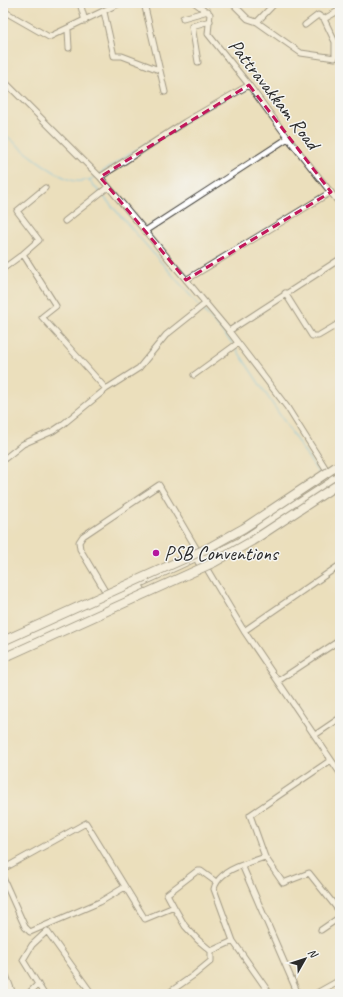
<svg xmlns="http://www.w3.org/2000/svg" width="343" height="997" font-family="Caveat,sans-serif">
<rect width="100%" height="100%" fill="#f6f6f2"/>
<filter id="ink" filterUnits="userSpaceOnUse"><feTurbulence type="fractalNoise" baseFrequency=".025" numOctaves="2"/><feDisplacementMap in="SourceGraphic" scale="8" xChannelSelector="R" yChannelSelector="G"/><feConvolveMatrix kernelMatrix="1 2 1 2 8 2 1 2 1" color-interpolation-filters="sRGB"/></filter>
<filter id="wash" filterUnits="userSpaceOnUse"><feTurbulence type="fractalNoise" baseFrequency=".012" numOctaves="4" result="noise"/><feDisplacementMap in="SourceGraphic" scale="16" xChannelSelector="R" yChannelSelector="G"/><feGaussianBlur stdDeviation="0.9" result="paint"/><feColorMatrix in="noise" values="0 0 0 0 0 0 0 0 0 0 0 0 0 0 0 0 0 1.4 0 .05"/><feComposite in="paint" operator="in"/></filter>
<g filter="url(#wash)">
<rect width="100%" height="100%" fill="#ebdfbc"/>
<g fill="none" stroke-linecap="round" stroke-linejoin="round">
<path stroke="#68bfe5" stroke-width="1.5" d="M 3,132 C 17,146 57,178 75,181 C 83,182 90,180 96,176
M 99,174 L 150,141
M 89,180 L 233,344
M 235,347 L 319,474"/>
</g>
</g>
<g filter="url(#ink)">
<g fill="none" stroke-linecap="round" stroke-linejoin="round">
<defs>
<path id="minor" d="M 71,3 L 80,4
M 80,3 L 85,21
M 144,3 L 165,92
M 195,3 L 210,14 L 208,34 L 249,85 L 288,138 L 340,204
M 232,3 L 248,19 L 257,22 L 301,53 L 335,58 L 335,42 L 324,19 L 340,10
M 104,12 L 114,56 L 122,56 L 159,70
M 7,13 L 49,37 L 120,3
M 183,18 L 208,11
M 257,22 L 275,3
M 305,25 L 318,15 L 324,19
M 68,30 L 69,48
M 198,62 L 192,26 L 210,21
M 3,80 L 100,177 L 229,331 L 287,407 L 333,480
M 100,177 L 185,122 L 249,85
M 65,221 L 108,187
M 145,231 L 288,138
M 23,254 L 39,240 L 17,211 L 45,188
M 3,267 L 4,268 L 23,254 L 56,306 L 42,317 L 106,389
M 186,280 L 331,192
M 285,293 L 312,336 L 318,336 L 340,323
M 229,331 L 340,259
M 194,375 L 238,343
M 3,460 L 23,444 L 53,431 L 62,425 L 106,389 L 139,368 L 166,335 L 205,304
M 204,564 L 244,631 L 340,773
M 108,596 L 80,549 L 79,542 L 83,536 L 159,485 L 199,553
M 244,631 L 340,565
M 278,681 L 340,640
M 315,735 L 340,718
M 331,760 L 250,815 L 265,857 L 283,883 L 309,873 L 340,912
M 265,857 L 242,865 L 298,994
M 242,865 C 231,869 217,876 214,889 L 233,941 L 270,994
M 3,869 L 86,823 L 145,919 L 174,907 L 167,894 L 197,871 L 201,871 L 216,882
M 3,878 L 25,927 L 30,932 L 100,902 L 125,887
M 174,907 L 185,926 L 198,940 L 211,951
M 321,930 L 340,917
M 28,994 L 38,984
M 44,994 L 23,960 L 32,945 L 47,931 L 92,994
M 167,994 L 194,975 L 211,961 L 211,951 L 233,941
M 315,994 L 340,980"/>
<path id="major" d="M 259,523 L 293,500
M 199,562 L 239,542 L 340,476
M 3,646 L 210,551
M 3,653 L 141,589
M 3,970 L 12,994
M 3,987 L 6,994"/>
</defs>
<use href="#minor" stroke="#484641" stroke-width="7"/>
<use href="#major" stroke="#484641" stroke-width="9"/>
<use href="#minor" stroke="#fff" stroke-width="5"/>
<use href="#major" stroke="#fff" stroke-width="7"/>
<path stroke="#2b2b2b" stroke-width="1.5" stroke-dasharray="6 3" stroke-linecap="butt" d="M 3,984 L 7,994"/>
<defs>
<path id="highway-bridge" d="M 3,641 L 208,548 L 244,528 L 340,464
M 3,658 L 215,562 L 252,541 L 340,483"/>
</defs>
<use href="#highway-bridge" stroke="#484641" stroke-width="10" stroke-linecap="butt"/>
<use href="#highway-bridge" stroke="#fff" stroke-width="8"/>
</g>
</g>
<path d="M0 0H343V997H0ZM 249,85 L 331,192 L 186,280 L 100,177 Z" fill="#ebdfbc" fill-opacity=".55" fill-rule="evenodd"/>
<path fill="none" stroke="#c2185b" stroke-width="3" stroke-dasharray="8 5" stroke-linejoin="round" d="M 249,85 L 331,192 L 186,280 L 100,177 Z"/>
<circle fill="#b5179e" stroke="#f6f6f2" stroke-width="1.5" cx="156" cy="553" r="4"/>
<g text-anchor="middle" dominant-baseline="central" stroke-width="3" stroke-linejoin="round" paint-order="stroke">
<g font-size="20" fill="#2b2b2b" stroke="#f6f6f2">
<text transform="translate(274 94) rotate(52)">Pattravakkam Road</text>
</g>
<g font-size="20" fill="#2b2b2b" stroke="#f6f6f2" text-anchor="start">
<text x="164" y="553">PSB Conventions</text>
</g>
</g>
<rect width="343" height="997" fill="none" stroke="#f6f6f2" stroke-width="16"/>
<g transform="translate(305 959) rotate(51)" stroke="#f6f6f2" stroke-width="3" paint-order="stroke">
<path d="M0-3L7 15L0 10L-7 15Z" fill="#2b2b2b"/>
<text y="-6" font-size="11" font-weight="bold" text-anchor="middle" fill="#2b2b2b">N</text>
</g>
</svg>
